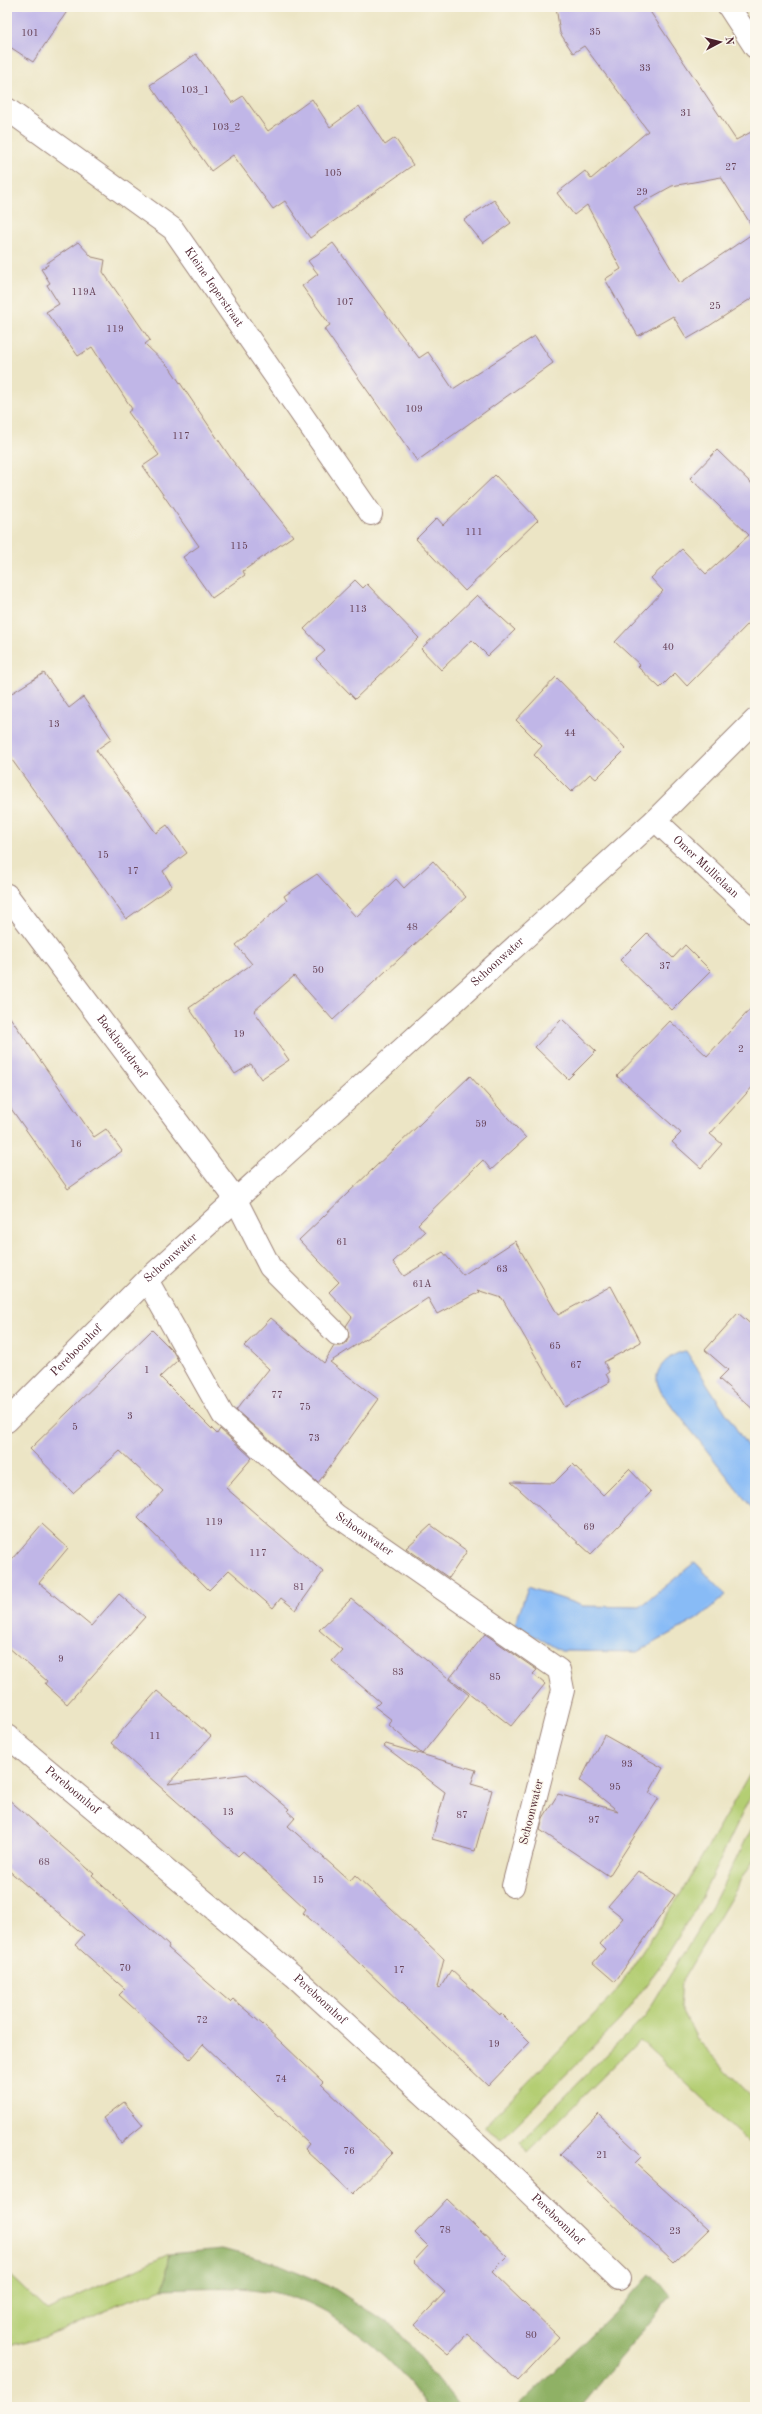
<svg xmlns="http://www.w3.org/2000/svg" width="762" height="2414" font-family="'Old Standard TT',serif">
<rect width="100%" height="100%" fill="#fbf7ec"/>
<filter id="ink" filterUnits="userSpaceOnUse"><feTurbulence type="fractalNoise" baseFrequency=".025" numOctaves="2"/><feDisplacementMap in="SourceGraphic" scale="8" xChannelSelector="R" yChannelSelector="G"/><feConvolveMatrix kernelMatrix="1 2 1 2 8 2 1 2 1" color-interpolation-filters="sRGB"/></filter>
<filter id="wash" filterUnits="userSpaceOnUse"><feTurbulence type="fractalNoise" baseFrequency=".012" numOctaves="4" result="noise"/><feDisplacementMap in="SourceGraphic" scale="16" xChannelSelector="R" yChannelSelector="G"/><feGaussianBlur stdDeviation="0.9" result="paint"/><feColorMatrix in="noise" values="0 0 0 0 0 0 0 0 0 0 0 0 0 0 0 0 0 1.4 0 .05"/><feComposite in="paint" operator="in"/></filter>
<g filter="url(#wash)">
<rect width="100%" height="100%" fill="#ece5c5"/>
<path fill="#b4ce73" stroke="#7f764f" d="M 755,1765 L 755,1787 L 699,1903 L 663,1962 L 620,2020 L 510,2131 L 501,2139 L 484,2127 L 615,1993 L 681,1893 Z
M 755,1822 L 755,1857 L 682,1981 L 680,2007 L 696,2039 L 755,2100 L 755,2148 L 640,2040 L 527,2152 L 520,2142 L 645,2016 L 711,1908 Z
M 169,2254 L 163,2289 L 118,2305 L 62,2331 L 7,2347 L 7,2272 L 47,2310 Z"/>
<path fill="#8fb165" stroke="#6c6848" d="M 222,2249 L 279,2264 L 329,2285 L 396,2329 L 460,2407 L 427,2407 C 391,2353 326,2298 260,2290 C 228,2286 196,2288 163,2289 L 169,2254 Z
M 650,2274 L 671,2296 L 581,2407 L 517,2407 L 623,2304 Z"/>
<path fill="#88bbf6" stroke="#696d90" d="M 686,1351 L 755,1458 L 755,1512 L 661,1392 C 660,1389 657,1384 657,1380 C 655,1366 674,1352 686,1351 Z
M 695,1562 L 726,1595 L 697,1619 L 638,1652 L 561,1651 L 515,1624 L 528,1587 L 583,1606 L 640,1607 Z"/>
<g id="blocks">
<path fill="#c0b6e7" d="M 7,7 L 70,7 L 33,62 L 7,45 Z
M 556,7 L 647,7 L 736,140 L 755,130 L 755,231 L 721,177 L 672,186 L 634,207 L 680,283 L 755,232 L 755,296 L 706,328 L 687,339 L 673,316 L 638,336 L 605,279 L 621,269 L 587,205 L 574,215 L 557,193 L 585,171 L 591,179 L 648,131 L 584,46 L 573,53 L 560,33 Z
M 196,54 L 232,103 L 243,96 L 268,131 L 312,99 L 330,127 L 359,106 L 385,145 L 395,138 L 413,165 L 310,238 L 285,201 L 273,209 L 233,155 L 211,171 L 150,85 Z
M 494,200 L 511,223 L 483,243 L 464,220 Z
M 78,242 L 92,257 L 105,260 L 103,272 L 150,340 L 145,344 L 170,368 L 232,460 L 293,536 L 243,571 L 245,575 L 212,598 L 183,557 L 199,546 L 143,466 L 159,455 L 128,412 L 132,409 L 92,347 L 78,356 L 46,312 L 59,304 L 47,285 L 50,283 L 41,269 L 48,265 L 47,263 Z
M 333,243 L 419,358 L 428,352 L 453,389 L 535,336 L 553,363 L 417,461 L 324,329 L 330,325 L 302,286 L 318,274 L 308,261 Z
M 717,450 L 755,487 L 755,617 L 687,686 L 675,673 L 660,688 L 638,667 L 640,665 L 615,642 L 663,591 L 651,578 L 682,549 L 706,574 L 749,535 L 690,478 Z
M 495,475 L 538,520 L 465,591 L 416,539 L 437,518 L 443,525 Z
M 355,580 L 363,588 L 367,584 L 419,638 L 355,699 L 316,659 L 325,651 L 304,629 Z
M 477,595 L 515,630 L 488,656 L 472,640 L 441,670 L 421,649 Z
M 44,673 L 69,708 L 83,697 L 112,739 L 96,750 L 156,833 L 167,825 L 187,853 L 163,871 L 172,886 L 126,919 L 7,753 L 7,696 Z
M 556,677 L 626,749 L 596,779 L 590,774 L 571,792 L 534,755 L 542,746 L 516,720 Z
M 433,861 L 466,897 L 333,1020 L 294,976 L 254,1011 L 289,1060 L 261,1079 L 251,1064 L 235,1074 L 189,1008 L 252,964 L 236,945 L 287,901 L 284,896 L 317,874 L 356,917 L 396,879 L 404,888 Z
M 647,933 L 673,958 L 685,945 L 711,971 L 672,1010 L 620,960 Z
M 755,1004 L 755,1084 L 710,1134 L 722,1144 L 701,1168 L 672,1142 L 681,1133 L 617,1076 L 670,1021 L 707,1056 Z
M 7,1013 L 94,1137 L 106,1129 L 122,1151 L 68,1189 L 7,1103 Z
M 562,1019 L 596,1051 L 568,1079 L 535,1047 Z
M 470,1076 L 526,1138 L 491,1170 L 483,1160 L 418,1224 L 425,1232 L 393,1262 L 404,1276 L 443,1252 L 463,1275 L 515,1241 L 558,1315 L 611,1286 L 641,1342 L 604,1362 L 609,1372 L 606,1374 L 610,1382 L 565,1407 L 502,1298 L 477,1290 L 479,1292 L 437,1314 L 428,1298 L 330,1362 L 378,1399 L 318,1483 L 236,1410 L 269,1369 L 244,1346 L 271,1318 L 324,1363 L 334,1346 L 341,1346 L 346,1343 L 349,1337 L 346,1326 L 352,1317 L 329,1292 L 339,1282 L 299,1240 Z
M 738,1313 L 755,1328 L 755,1411 L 719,1379 L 728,1370 L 705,1350 Z
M 152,1330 L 172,1350 L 178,1360 L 160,1377 L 217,1434 L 220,1429 L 252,1458 L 226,1488 L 323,1572 L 296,1610 L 281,1598 L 273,1608 L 229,1570 L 209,1590 L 138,1518 L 163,1491 L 120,1451 L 73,1493 L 30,1449 Z
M 573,1464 L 603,1495 L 629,1469 L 651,1492 L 591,1554 L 511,1482 L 554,1483 Z
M 42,1524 L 68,1548 L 39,1583 L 91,1626 L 119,1594 L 145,1617 L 67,1704 L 45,1684 L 47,1681 L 7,1646 L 7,1556 L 12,1559 Z
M 431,1525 L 467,1551 L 449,1578 L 406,1548 Z
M 351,1599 L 469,1695 L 422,1754 L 389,1725 L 392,1720 L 375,1707 L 380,1702 L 332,1661 L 342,1650 L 319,1630 Z
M 485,1634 L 537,1670 L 533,1674 L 545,1684 L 511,1726 L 450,1678 Z
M 157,1691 L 211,1736 L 168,1784 L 247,1774 L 289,1809 L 287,1811 L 295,1818 L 288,1826 L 350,1881 L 355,1875 L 444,1959 L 437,1987 L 440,1988 L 451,1970 L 500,2015 L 501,2013 L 530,2042 L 488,2086 L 341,1946 L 303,1913 L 306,1909 L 291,1895 L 243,1851 L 238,1856 L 111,1743 Z
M 604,1735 L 663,1768 L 649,1793 L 659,1798 L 609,1876 L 540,1830 L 543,1818 L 558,1794 L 618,1811 L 580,1781 Z
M 386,1744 L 476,1770 L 471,1784 L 492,1790 L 475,1851 L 432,1839 L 445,1792 L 384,1746 Z
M 7,1798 L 94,1874 L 92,1876 L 169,1946 L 168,1948 L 230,2002 L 233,1999 L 262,2024 L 323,2082 L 321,2084 L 393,2153 L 353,2194 L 305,2149 L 309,2144 L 203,2044 L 190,2059 L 119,1995 L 125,1989 L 75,1945 L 84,1935 L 7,1869 Z
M 638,1871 L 675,1895 L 615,1982 L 593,1963 L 605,1949 L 600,1944 L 623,1918 L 608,1906 Z
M 124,2102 L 143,2125 L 121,2143 L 103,2118 Z
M 598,2114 L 642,2156 L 635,2163 L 708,2230 L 674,2263 L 560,2154 Z
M 447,2199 L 507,2257 L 492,2272 L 559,2337 L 518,2381 L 467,2334 L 448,2354 L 414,2325 L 445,2292 L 413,2262 L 428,2246 L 415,2233 Z"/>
</g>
</g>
<g filter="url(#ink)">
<use href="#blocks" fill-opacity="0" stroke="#9b8278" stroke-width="1"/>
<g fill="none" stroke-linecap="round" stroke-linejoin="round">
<defs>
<g id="minor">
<path d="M 729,7 L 755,47"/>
<path id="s1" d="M 7,109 L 173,229 L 371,514"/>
<path id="s2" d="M 655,820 L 755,913"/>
<path id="s3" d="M 7,895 L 235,1198 L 270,1267 L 337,1334"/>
<path id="s4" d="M 147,1280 L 223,1415 L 336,1515 L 559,1670 L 563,1690 L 513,1886"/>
<path id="s5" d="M 7,1421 L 147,1280 L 655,820 L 755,720"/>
<path id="s6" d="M 7,1736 L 294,1976 L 495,2160 L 619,2279"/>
</g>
</defs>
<use href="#minor" stroke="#9b8278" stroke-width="24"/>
<use href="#minor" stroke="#fff" stroke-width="22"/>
</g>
</g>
<g text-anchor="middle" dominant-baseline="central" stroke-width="3" stroke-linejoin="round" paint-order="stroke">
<g font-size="10" fill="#68455a">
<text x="595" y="32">35</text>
<text x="30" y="33">101</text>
<text x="645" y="68">33</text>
<text x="195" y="90">103_1</text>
<text x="686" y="113">31</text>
<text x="226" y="127">103_2</text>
<text x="731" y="167">27</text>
<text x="333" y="173">105</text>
<text x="642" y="192">29</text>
<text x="84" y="292">119A</text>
<text x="345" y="302">107</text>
<text x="715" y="306">25</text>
<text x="115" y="329">119</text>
<text x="414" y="409">109</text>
<text x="181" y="436">117</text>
<text x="474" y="532">111</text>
<text x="239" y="546">115</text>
<text x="358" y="609">113</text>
<text x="668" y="647">40</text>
<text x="54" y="724">13</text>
<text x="570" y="733">44</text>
<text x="103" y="855">15</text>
<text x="133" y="871">17</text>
<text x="412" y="927">48</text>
<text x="665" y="966">37</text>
<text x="318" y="970">50</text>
<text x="239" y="1034">19</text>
<text x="741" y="1049">2</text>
<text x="481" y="1124">59</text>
<text x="76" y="1144">16</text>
<text x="342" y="1242">61</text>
<text x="502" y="1269">63</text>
<text x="422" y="1284">61A</text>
<text x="555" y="1346">65</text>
<text x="576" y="1365">67</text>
<text x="147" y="1370">1</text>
<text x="277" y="1395">77</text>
<text x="305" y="1407">75</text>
<text x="130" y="1416">3</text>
<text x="75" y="1427">5</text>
<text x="314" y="1438">73</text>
<text x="214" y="1522">119</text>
<text x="589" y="1527">69</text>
<text x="258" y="1553">117</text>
<text x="299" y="1587">81</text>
<text x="61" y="1659">9</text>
<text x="398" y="1672">83</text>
<text x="495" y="1677">85</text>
<text x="155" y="1736">11</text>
<text x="627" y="1764">93</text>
<text x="615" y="1787">95</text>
<text x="228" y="1812">13</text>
<text x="462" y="1815">87</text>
<text x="594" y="1820">97</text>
<text x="44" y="1862">68</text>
<text x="318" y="1880">15</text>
<text x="125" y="1968">70</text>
<text x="399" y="1970">17</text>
<text x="202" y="2020">72</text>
<text x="494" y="2044">19</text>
<text x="281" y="2079">74</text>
<text x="349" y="2151">76</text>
<text x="602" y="2155">21</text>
<text x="445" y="2230">78</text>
<text x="675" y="2231">23</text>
<text x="531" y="2335">80</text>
</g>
<g font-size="12" fill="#4a1f2b" stroke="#fbf7ec">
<text stroke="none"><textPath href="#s1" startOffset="276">Kleine Ieperstraat</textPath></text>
<text stroke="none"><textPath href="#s2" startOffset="69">Omer Mullielaan</textPath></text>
<text stroke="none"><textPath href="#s5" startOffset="672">Schoonwater</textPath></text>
<text stroke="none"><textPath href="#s3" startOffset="190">Boekhoutdreef</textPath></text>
<text stroke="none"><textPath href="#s5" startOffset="231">Schoonwater</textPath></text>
<text stroke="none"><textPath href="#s5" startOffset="99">Pereboomhof</textPath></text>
<text stroke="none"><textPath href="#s4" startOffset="340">Schoonwater</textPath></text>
<text stroke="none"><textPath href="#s6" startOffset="85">Pereboomhof</textPath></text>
<text transform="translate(532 1812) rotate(-76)">Schoonwater</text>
<text stroke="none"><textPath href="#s6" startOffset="409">Pereboomhof</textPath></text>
<text stroke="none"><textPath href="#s6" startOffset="733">Pereboomhof</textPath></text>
</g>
</g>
<rect width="762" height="2414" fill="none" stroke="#fbf7ec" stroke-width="24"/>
<g transform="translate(720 42) rotate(83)" stroke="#fbf7ec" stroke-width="3" paint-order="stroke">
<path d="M0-3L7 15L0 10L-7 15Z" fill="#4a1f2b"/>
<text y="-6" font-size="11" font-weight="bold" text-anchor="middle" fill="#4a1f2b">N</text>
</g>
</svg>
